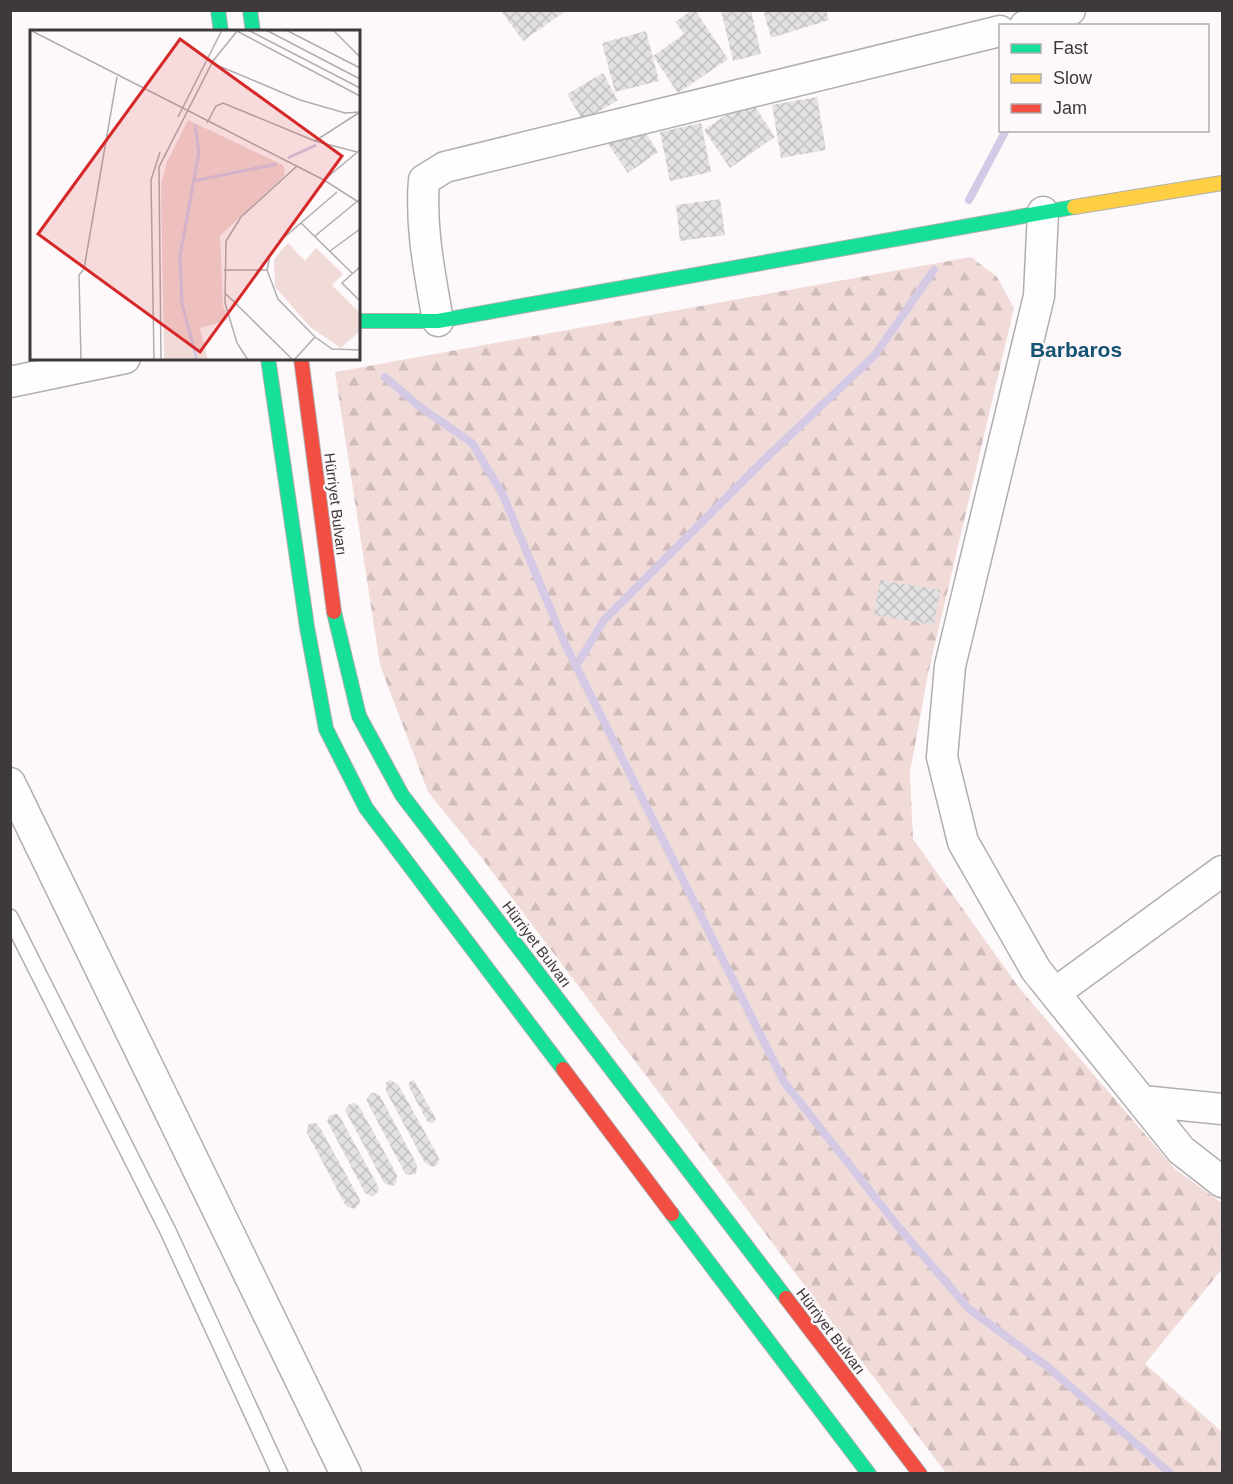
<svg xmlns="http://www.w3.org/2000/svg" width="1233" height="1484" font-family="Arial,sans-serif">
<defs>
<pattern id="forest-firs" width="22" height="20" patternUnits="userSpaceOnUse" patternTransform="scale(1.5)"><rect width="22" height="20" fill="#f1dbd9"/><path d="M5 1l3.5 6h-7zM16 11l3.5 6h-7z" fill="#d0bdbb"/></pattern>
<pattern id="building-cross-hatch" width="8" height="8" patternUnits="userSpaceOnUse" patternTransform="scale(1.5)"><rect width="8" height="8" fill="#e3e0e2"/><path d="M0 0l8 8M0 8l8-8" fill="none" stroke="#c4c1c3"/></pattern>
</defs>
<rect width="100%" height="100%" fill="#fdf9fb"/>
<path fill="url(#forest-firs)" d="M 971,257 L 997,277 L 1014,308 L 928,674 L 910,772 L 913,839 L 1020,989 L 1175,1169 L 1222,1203 L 1222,1269 L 1145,1364 L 1222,1432 L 1222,1473 L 946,1473 L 481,857 L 428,792 L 380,665 L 335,372 Z"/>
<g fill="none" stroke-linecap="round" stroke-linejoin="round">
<path stroke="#d4cae5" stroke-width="8" d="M 969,200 L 1006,130
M 385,377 L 420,407 L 472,443 L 503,495 L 565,644 L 784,1082 L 896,1224 L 969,1309 L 1049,1368 L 1171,1474
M 576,666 L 604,620 L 767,457 L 875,355 L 934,270"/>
</g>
<path fill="url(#building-cross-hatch)" d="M 503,10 L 567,10 L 523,41 L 502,12 Z
M 692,10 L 695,10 L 728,59 L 678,93 L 653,56 L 684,34 L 675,22 Z
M 721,10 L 751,10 L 761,54 L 733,61 Z
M 763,10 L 826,10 L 829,20 L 771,38 Z
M 646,31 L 659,81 L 615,92 L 602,43 Z
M 603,73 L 618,100 L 583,121 L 567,94 Z
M 817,97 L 826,150 L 781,158 L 772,105 Z
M 750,99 L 775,137 L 730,168 L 704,130 Z
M 639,123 L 658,152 L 628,173 L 608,144 Z
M 701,123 L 711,172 L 670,181 L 660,132 Z
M 720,199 L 725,235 L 680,241 L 676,205 Z
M 880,580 L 940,590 L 934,625 L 874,615 Z
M 390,1080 L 398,1084 L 438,1156 L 439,1160 L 437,1165 L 433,1167 L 425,1163 L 386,1091 L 386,1083 Z
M 414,1080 L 435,1117 L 436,1120 L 432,1124 L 427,1121 L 408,1085 L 410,1081 Z
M 371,1093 L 376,1093 L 380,1096 L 417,1165 L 416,1174 L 408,1175 L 405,1173 L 366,1100 Z
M 355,1103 L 359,1106 L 397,1175 L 396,1184 L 392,1186 L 384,1183 L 345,1110 L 349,1104 Z
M 337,1114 L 340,1117 L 378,1186 L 379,1190 L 373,1197 L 365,1193 L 327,1121 L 330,1115 Z
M 311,1123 L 316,1123 L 319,1126 L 359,1198 L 360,1203 L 354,1209 L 346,1206 L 307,1133 L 307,1126 Z"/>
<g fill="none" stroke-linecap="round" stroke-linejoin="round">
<defs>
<path id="lane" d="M 10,917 L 168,1231 L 280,1474"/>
<path id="street" d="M 1025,26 L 1070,10
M 1043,212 L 1039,296 L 950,666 L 942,757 L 963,842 L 1036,970 L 1181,1150 L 1222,1182
M 438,321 C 430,274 420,228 424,180 L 445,167 L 1000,31
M 10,382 L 125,358
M 10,783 L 346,1474
M 1055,993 L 1222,871
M 1142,1101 L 1222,1109"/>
<path id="fast" d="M 218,10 L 221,32
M 250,10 L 253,32
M 358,321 L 438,321 L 1074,207
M 268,358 L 307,627 L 326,729 L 366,808 L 563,1069
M 334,612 L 359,716 L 402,795 L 786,1298
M 672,1214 L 869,1474"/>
<path id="slow" d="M 1074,207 L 1222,183"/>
<path id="jam" d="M 301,358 L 334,612
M 563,1069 L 672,1214
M 786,1298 L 920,1474"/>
</defs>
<use href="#lane" stroke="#b1aeb0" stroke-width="18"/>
<use href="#street" stroke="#b1aeb0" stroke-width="33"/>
<use href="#fast" stroke="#b1aeb0" stroke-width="16"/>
<use href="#slow" stroke="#b1aeb0" stroke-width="16"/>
<use href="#jam" stroke="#b1aeb0" stroke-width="16"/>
<use href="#lane" stroke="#fffefe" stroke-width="15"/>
<use href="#street" stroke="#fffefe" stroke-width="30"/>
<use href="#fast" stroke="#16e098" stroke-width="14"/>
<use href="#slow" stroke="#ffcf43" stroke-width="14"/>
<use href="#jam" stroke="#f24e42" stroke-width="14"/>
</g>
<g text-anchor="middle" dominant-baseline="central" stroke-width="4.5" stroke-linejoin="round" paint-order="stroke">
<g font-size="15" fill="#3e3a3c" stroke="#fef8fb">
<text transform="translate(336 504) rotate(83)">Hürriyet Bulvarı</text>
<text transform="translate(537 944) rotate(53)">Hürriyet Bulvarı</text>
<text transform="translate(831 1331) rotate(53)">Hürriyet Bulvarı</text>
</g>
<g font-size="21" font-weight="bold" fill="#145372" stroke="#fef8fb">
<text x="1076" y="349">Barbaros</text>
</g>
</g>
<g transform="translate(30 30)">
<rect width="330" height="330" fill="#fdf9fb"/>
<path d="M 258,213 L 275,231 L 286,218 L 313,244 L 302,255 L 330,283 L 330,301 L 311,318 L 280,297 L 245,257 L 244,229 Z" fill="#f1dbd9"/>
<path d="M 158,90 L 253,135 L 255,140 L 254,146 L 190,206 L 193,275 L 198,290 L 170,298 L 178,330 L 134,330 L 131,154 L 137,132 Z" fill="#f1dbd9"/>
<path fill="none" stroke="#d4cae5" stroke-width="3" d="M 165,95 L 169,122 L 150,226 L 152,274 L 167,330M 258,128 L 286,115M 163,151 L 247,134"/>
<path fill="none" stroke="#b1adaf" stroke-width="1.5" d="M 0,0 L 294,150 L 330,173M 205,0 L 330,66M 218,0 L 330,58M 236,0 L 330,49M 256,0 L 330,38M 303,0 L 330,27M 182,33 L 270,70 L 315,83 L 330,82M 148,87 L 192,0M 177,93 L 186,76 L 193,73 L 285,111 L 327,122M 285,111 L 330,82M 294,150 L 330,120M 307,162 L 250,211 L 240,225 L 237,240 L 248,269 L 285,307 L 302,319 L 330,320M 271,193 L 322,243M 285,206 L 330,169M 300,221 L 330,199M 330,237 L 312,253 L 330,271M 194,240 L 237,240M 195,263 L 263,330M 51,330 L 49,245 L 54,239 L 87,47M 124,330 L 121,150 L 130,122M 131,330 L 129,137 L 183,31 L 208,0M 218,330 L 207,313 L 195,273 L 196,211 L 211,187 L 267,136M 264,330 L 285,307"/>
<path fill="#d62828" fill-opacity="0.15" stroke="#d62828" stroke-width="3" d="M 150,9 L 312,126 L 170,322 L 8,204 Z"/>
<rect width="330" height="330" fill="none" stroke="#3e3a3c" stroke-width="3"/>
</g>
<rect width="1233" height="1484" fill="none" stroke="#3e3a3c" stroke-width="24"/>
<rect x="999" y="24" width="210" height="108" fill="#fef8fb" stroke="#b1acaf" stroke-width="1.5"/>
<rect x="1011" y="44" width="30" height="9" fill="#16e098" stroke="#b1acaf" stroke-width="1.5"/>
<text x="1053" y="54" font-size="18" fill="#3e3a3c">Fast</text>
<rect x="1011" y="74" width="30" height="9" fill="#ffcf43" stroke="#b1acaf" stroke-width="1.5"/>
<text x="1053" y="84" font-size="18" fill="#3e3a3c">Slow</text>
<rect x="1011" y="104" width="30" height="9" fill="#f24e42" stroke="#b1acaf" stroke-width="1.5"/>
<text x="1053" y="114" font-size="18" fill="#3e3a3c">Jam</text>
</svg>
